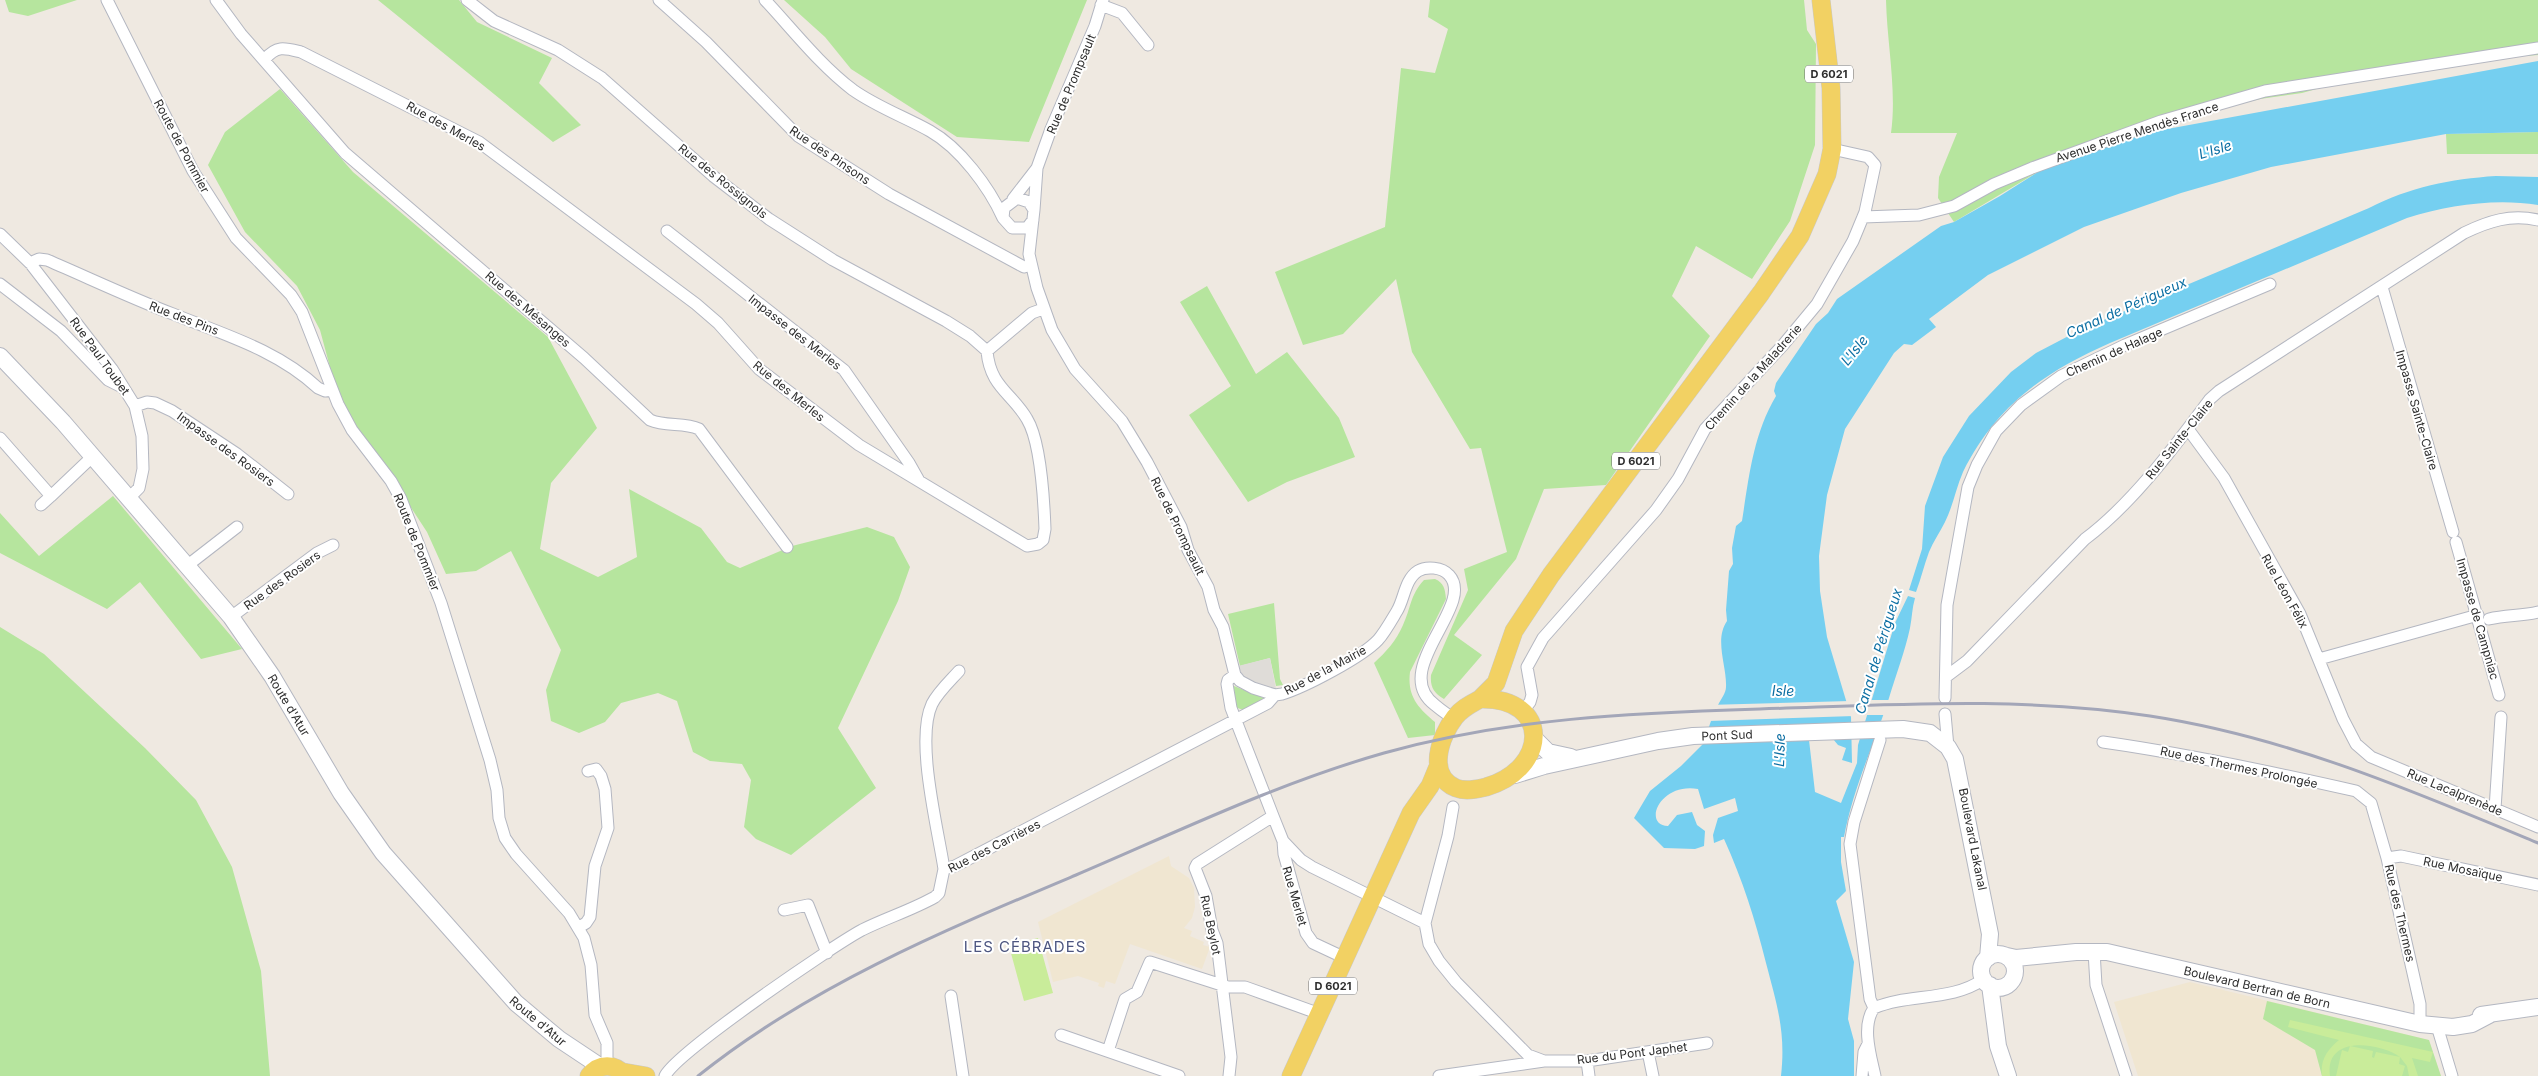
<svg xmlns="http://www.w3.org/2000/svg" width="2538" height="1076" font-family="Inter,sans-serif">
<rect width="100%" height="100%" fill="#efe9e1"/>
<path fill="#f0e6d1" d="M 1169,856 L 1171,866 L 1189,878 L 1194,888 L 1195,907 L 1192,918 L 1184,928 L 1192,931 L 1190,936 L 1204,942 L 1203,945 L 1210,947 L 1202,969 L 1130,944 L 1115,984 L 1106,981 L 1104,988 L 1098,986 L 1099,983 L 1078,976 L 1053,982 L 1038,922 Z
M 2190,982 L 2429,1040 L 2441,1076 L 2138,1076 L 2114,1002 Z"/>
<path fill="#b6e59e" d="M 5,0 L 77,0 L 28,16 L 9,12 Z
M 378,0 L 459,0 L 477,22 L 552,58 L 539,83 L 581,125 L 553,142 Z
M 784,0 L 1087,0 L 1029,142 L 957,137 L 851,69 L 825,37 Z
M 1430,0 L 1804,0 L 1807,30 L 1816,44 L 1815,145 L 1790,221 L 1752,279 L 1696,246 L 1672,296 L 1710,336 L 1606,485 L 1544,489 L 1516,559 L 1454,635 L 1482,655 L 1444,699 C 1434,693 1430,687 1431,675 L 1468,590 L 1464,569 L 1507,552 L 1481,448 L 1470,449 L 1412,352 L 1396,279 L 1343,334 L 1303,345 L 1275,272 L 1385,227 L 1401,68 L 1435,73 L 1448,29 L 1428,17 Z
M 1886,0 L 2538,0 L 2538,55 L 2483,59 L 2349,80 L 2302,93 L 2260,99 L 2209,112 L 2132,135 L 2043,169 L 1954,222 L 1938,198 L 1939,177 L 1957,133 L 1891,133 C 1897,90 1887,44 1886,0 Z
M 280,89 L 353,172 L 548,337 L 597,428 L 551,483 L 540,549 L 598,577 L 637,557 L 629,489 L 701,528 L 727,562 L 740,568 L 792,546 L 867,527 L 894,537 L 910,567 L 898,601 L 838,728 L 876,788 L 791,855 L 756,839 L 744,827 L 751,780 L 742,764 L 710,761 L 693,752 L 677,701 L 658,693 L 621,703 L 605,722 L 579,733 L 551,721 L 546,690 L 561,650 L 511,551 L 476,571 L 446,574 L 427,532 L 389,474 L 359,435 L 338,397 L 320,330 L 297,286 L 245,232 L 208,165 L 225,132 Z
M 2538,132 L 2538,154 L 2447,154 L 2446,134 Z
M 1207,286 L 1256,374 L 1287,352 L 1339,418 L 1355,457 L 1287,482 L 1248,502 L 1189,415 L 1231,386 L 1180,302 Z
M 113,496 L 242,649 L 201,659 L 140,582 L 107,609 L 0,553 L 0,513 L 39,556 Z
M 1435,579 C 1444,583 1445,589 1446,599 L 1410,672 C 1407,696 1418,708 1435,722 L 1435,735 L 1408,738 L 1374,663 C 1386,652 1396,641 1403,625 C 1411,608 1410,595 1424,580 Z
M 1274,603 L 1280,679 L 1283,685 L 1276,686 L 1270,658 L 1240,666 L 1228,614 Z
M 0,627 L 44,654 L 145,748 L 196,800 L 232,867 L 261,971 L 270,1076 L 0,1076 Z
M 1234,686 L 1264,698 L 1262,702 L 1246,711 L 1235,707 L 1232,690 Z
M 2267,1001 L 2429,1040 L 2441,1076 L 2322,1076 L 2315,1050 L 2263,1019 Z"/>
<path fill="#c9ec9a" d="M 1038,938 L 1053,993 L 1024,1001 L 1009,946 Z
M 2290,1020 L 2433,1052 L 2430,1062 L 2412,1058 L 2418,1076 L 2409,1076 L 2407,1066 L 2400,1057 L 2399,1064 L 2405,1066 L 2402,1076 L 2336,1076 L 2342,1050 L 2348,1052 L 2350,1046 L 2373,1051 L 2372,1057 L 2374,1058 L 2376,1052 L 2400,1057 C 2379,1042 2324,1035 2330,1076 L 2322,1076 C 2320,1060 2327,1050 2339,1040 L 2288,1027 Z"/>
<path fill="#dfdcd8" d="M 1270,658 L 1276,689 L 1251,681 L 1242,674 L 1238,666 Z"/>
<path fill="#75cff0" d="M 2538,61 L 2538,132 L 2446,134 L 2271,167 L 2181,193 L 2084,227 L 1988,275 L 1929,319 L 1936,327 L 1912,345 L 1904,344 L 1894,353 L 1845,429 L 1827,495 L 1819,556 L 1820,591 L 1827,637 L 1851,717 L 1852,763 L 1842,760 L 1846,748 L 1838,745 L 1833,739 L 1809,740 L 1815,792 L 1841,803 L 1857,763 L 1858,745 L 1895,623 L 1908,596 L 1915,598 C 1912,608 1912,618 1910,628 C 1905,651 1896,675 1889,698 C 1874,745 1853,788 1844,837 L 1841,837 L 1841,862 L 1846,891 L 1836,901 L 1854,962 L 1848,1019 L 1854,1041 L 1854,1076 L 1781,1076 C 1786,1032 1777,1005 1766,963 C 1755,919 1743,881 1724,839 L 1714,843 L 1713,835 L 1718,818 L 1738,811 L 1735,798 L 1704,809 L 1698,789 C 1660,782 1642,825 1668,826 L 1677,815 L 1692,812 L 1697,825 L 1705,831 L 1704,846 L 1695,849 L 1664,848 L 1634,818 L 1650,791 L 1681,766 L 1703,744 L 1711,721 L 1710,705 L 1718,705 C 1721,699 1726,693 1726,687 C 1727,666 1714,640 1727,621 L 1726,610 L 1729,571 L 1733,564 L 1732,548 L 1736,526 L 1742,521 C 1749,477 1753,435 1776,396 L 1774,391 L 1776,383 L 1816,324 L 1828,313 L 1837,299 L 1941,226 L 1954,222 L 2000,196 L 2046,167 L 2151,132 Z
M 2496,176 L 2538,177 L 2538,205 C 2495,198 2449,205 2407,218 L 2110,343 C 2044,372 1996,406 1963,472 C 1956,488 1953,506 1945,522 C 1940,532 1933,542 1929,552 C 1924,565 1921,579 1916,592 L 1909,590 L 1922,549 L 1925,506 L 1943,457 L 1969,416 L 2011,372 L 2036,353 L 2080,330 L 2369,208 C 2410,187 2450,179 2496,176 Z"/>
<path fill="#efe9e1" d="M 1869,700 L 1891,700 L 1885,715 L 1863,715 Z
M 1850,701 L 1854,716 L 1709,721 L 1707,705 Z"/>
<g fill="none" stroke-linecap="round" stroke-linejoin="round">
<defs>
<path id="street" d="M 107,0 L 193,171 L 236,238 L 291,295 L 302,312 L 338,404 L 352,430 L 391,481 L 401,499 L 441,603 L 490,760 L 497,790 L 499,818 L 505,838 L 516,854 L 569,913 L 584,938 L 591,965 L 595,1015 L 607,1043 L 607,1066
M 216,0 L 241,34 L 345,153 L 584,358 L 650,420 C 666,427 684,422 699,429 L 787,547
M 467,0 L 494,21 L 558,50 L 602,78 L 713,176 L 769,219 L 833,260 L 946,321 L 970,336 L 987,351
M 659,0 L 706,42 L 798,136 L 889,194 L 1024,267 L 1031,265
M 765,0 C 793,30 820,65 853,90 C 877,107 905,117 930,131 C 960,148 989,187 1003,218
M 1101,5 L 1122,13 L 1148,45
M 265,59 C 277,45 285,48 301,52 L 479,142 L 696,304 L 718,323 L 759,369 L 859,445 L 1027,546 L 1038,544 L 1043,540 L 1045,529 C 1044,502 1041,442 1027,419 C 1012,393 990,387 987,351
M 1013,199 L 1037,168
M 1034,210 L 1037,168 L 1051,129 L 1095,26 L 1103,0
M 1863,217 L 1919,215 L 1954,206 L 1994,184 L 2032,168 L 2161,121 L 2265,91 L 2538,48
M 1033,220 L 1027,228 L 1012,228 L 1003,218 L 1004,208 L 1017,198 L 1029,202 L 1034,210 L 1029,254 L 1037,288 L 1052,330 L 1075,369 L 1122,421 L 1147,462 L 1181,527 L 1188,550 L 1208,587 L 1214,610 L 1223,627 L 1235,675 L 1240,681 L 1253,688 L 1275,695 L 1282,694 C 1305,687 1362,657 1378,640 C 1385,632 1391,621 1397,611 C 1404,600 1405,579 1418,571 C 1426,566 1442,567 1449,575 C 1477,605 1388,670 1435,705 C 1441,710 1447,715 1454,718
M 667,231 L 844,370 L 909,463 L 918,479
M 0,234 L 30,263 L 112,369 L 135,406 L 142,436 L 143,469 L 139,488 L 129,498
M 30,263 L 39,259 L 47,260 C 89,278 131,298 173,314 C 225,335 277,350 318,388 L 325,391 L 332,390
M 0,284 L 61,331 L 108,380 L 124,388
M 2382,287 L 2453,532
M 987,351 L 1032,313 L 1043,309
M 135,406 L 147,402 L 155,403 L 172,411 L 237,454 L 288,494
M 2188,429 L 2224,478 L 2300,614 L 2343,719 L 2356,744 L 2371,757 L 2538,827
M 0,438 L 51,496 L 92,457
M 41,505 L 51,496
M 2456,542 L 2499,695
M 188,565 L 237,527
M 231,617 L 317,553 L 333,545
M 2489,619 C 2506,615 2522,616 2538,612
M 2319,659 L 2478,615
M 1235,675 L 1228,680 L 1227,684 L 1231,708 L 1273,816 L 1283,841 L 1301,860 L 1312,867 L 1425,923 L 1429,944 L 1439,961 L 1456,982 L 1528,1055 L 1544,1061
M 1947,676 L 1967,661 L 2085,539 C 2132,504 2175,446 2210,399 L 2219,391 L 2464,233 C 2489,221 2510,214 2538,220
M 1945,698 L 1947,605 L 1968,487 L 1977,465 L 1996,431 L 2021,405 L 2061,376 L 2125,345 L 2270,284
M 1523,711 L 1530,702 L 1532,695 L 1527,667 L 1543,638 L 1656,510 L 1678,479 L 1705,429 L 1783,345 L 1817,304 L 1853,241 L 1865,212 L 1875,165 L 1868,157 L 1832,149
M 1945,714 L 1948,747
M 2103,742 C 2188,754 2272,772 2356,791 L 2371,803 L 2387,858 L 2420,1004 L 2420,1024
M 2495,809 L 2501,717
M 1283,841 L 1284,854 L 1306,933 L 1313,943 L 1345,958
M 2387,858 L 2401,856 L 2538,885
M 944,869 C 938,829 915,740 932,704 C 938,692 950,681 959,671
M 784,910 L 808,905 L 827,953
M 1425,923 L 1448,836 L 1453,807
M 579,927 L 586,923 L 590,917 L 595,866 L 608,828 L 605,789 L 601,776 L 596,769 L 588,771
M 2094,951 L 2096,985 L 2126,1076
M 951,996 L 963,1076
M 1874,1008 L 1870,999 L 1850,844 L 1854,822 L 1880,740
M 2437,1026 L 2452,1076
M 1061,1035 L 1179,1076
M 1108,1051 L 1125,999 L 1137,992 L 1150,962 L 1228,987 L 1245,987 L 1320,1014
M 1648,1052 L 1653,1076
M 1587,1061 L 1589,1076
M 665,1076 C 676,1053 832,946 862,930 C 886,918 912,910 935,897 L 939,893 L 944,869 L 955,866 L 1268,703 L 1275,695
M 1229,1076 L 1231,1057 L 1217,943 L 1212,930 L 1206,896 L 1195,868 L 1197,864 L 1273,816
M 1439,1076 L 1544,1061 L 1587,1061 L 1707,1043
M 1862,1076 L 1864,1052 L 1868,1044
M 1875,1076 C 1871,1057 1861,1026 1874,1008 C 1909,993 1951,1002 1984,979"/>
<path id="secondary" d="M 0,356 L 63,422 L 231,617 L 272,676 L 341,793 L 383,853 L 516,1003 L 559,1039 L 601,1067
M 1534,738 L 1548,752 L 1571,757
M 1515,775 L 1544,766 L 1658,741 L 1693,736 L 1903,729 L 1930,733 L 1948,747 L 1955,759 L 1990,934 L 1988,958
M1981 971a17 17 0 1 1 34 0a17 17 0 1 1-34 0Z
M 2007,956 L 2016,958 L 2076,952 L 2107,952 L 2420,1024 L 2453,1027 L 2472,1024 L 2491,1014
M 1990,985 L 1998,1046 L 2008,1076
M 2481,1015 L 2538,1007"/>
<path id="primary" d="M 1480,699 L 1496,683 L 1514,631 L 1551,575 L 1761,293 L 1800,236 L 1827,174 L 1832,149 L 1831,88 L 1821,0
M 1480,699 C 1552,697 1549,769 1486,787 C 1477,789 1466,792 1456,788 C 1426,776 1440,736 1455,717 C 1462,708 1471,704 1480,699 Z
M 623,1072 L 646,1076
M 589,1076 C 599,1063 615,1063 626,1076
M 1291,1076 L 1411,813 L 1430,786 L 1437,769"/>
</defs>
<use href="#street" stroke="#b4b7c1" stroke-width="13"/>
<use href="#secondary" stroke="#b4b7c1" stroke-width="18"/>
<use href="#primary" stroke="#c9c9c9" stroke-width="19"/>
<use href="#street" stroke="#fff" stroke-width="11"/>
<use href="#secondary" stroke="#fff" stroke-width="16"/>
<use href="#primary" stroke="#f2d163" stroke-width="18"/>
<path stroke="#a3a6b8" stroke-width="3" d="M 698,1076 C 810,986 945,930 1076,875 C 1177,832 1278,783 1384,753 C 1510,718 1631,713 1760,709 C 1890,705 2021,696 2150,716 C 2287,737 2411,790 2538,843"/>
</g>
<g text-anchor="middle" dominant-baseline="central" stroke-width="4" stroke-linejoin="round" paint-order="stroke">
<g fill="#fff" stroke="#6d6d6d" stroke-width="1">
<rect x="1805" y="65.5" width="48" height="17" rx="4"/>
<rect x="1612" y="452.5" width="48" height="17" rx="4"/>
<rect x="1309" y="977.5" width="48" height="17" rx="4"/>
</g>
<g font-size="11" font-weight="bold" fill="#2e2e2e">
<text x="1829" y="74">D 6021</text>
<text x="1636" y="461">D 6021</text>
<text x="1333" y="986">D 6021</text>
</g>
<g font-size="12" fill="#2e2e2e" stroke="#fff">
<text transform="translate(1071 84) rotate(-67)">Rue de Prompsault</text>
<text transform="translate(446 126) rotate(29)">Rue des Merles</text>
<text transform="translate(2137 132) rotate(-18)">Avenue Pierre Mendès France</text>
<text transform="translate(182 146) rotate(62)">Route de Pommier</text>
<text transform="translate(830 155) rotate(34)">Rue des Pinsons</text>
<text transform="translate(723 181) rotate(39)">Rue des Rossignols</text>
<text transform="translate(528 309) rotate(41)">Rue des Mésanges</text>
<text transform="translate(184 318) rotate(21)">Rue des Pins</text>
<text transform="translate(795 332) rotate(38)">Impasse des Merles</text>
<text transform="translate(2114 352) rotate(-24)">Chemin de Halage</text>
<text transform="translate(100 356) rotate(54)">Rue Paul Toubet</text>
<text transform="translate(1753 377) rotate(-48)">Chemin de la Maladrerie</text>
<text transform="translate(789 391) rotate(39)">Rue des Merles</text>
<text transform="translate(2417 410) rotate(74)">Impasse Sainte-Claire</text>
<text transform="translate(2179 439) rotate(-51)">Rue Sainte-Claire</text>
<text transform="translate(226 449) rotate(36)">Impasse des Rosiers</text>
<text transform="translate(1178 526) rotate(64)">Rue de Prompsault</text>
<text transform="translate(417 542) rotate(68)">Route de Pommier</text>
<text transform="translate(282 580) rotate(-36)">Rue des Rosiers</text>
<text transform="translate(2285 591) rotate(61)">Rue Léon Félix</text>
<text transform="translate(2478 619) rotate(74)">Impasse de Campniac</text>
<text transform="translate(1325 670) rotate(-28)">Rue de la Mairie</text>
<text transform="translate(289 705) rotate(59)">Route d'Atur</text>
<text transform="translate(1727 735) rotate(-2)">Pont Sud</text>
<text transform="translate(2239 767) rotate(12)">Rue des Thermes Prolongée</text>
<text transform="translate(2455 792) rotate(23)">Rue Lacalprenède</text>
<text transform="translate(1973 839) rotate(79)">Boulevard Lakanal</text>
<text transform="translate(994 846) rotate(-27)">Rue des Carrières</text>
<text transform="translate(2463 869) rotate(12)">Rue Mosaïque</text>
<text transform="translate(1295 896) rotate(74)">Rue Merlet</text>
<text transform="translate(2400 913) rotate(77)">Rue des Thermes</text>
<text transform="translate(1211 925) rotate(78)">Rue Beylot</text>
<text transform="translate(2257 987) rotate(13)">Boulevard Bertran de Born</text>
<text transform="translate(538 1021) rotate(40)">Route d'Atur</text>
<text transform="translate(1632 1053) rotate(-7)">Rue du Pont Japhet</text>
</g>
<g font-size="14" font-style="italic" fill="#0d6fa3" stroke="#fff">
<text transform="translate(2215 149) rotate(-17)">L'Isle</text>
<text transform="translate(2126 307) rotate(-24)">Canal de Périgueux</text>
<text transform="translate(1854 350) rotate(-51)">L'Isle</text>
<text transform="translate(1878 651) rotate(-73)">Canal de Périgueux</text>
<text x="1783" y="690">Isle</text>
<text transform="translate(1779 750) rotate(-88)">L'Isle</text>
</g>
<g font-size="15" letter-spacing="1" fill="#4d5680" stroke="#fff">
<text x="1025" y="946">LES CÉBRADES</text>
</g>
</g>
</svg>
